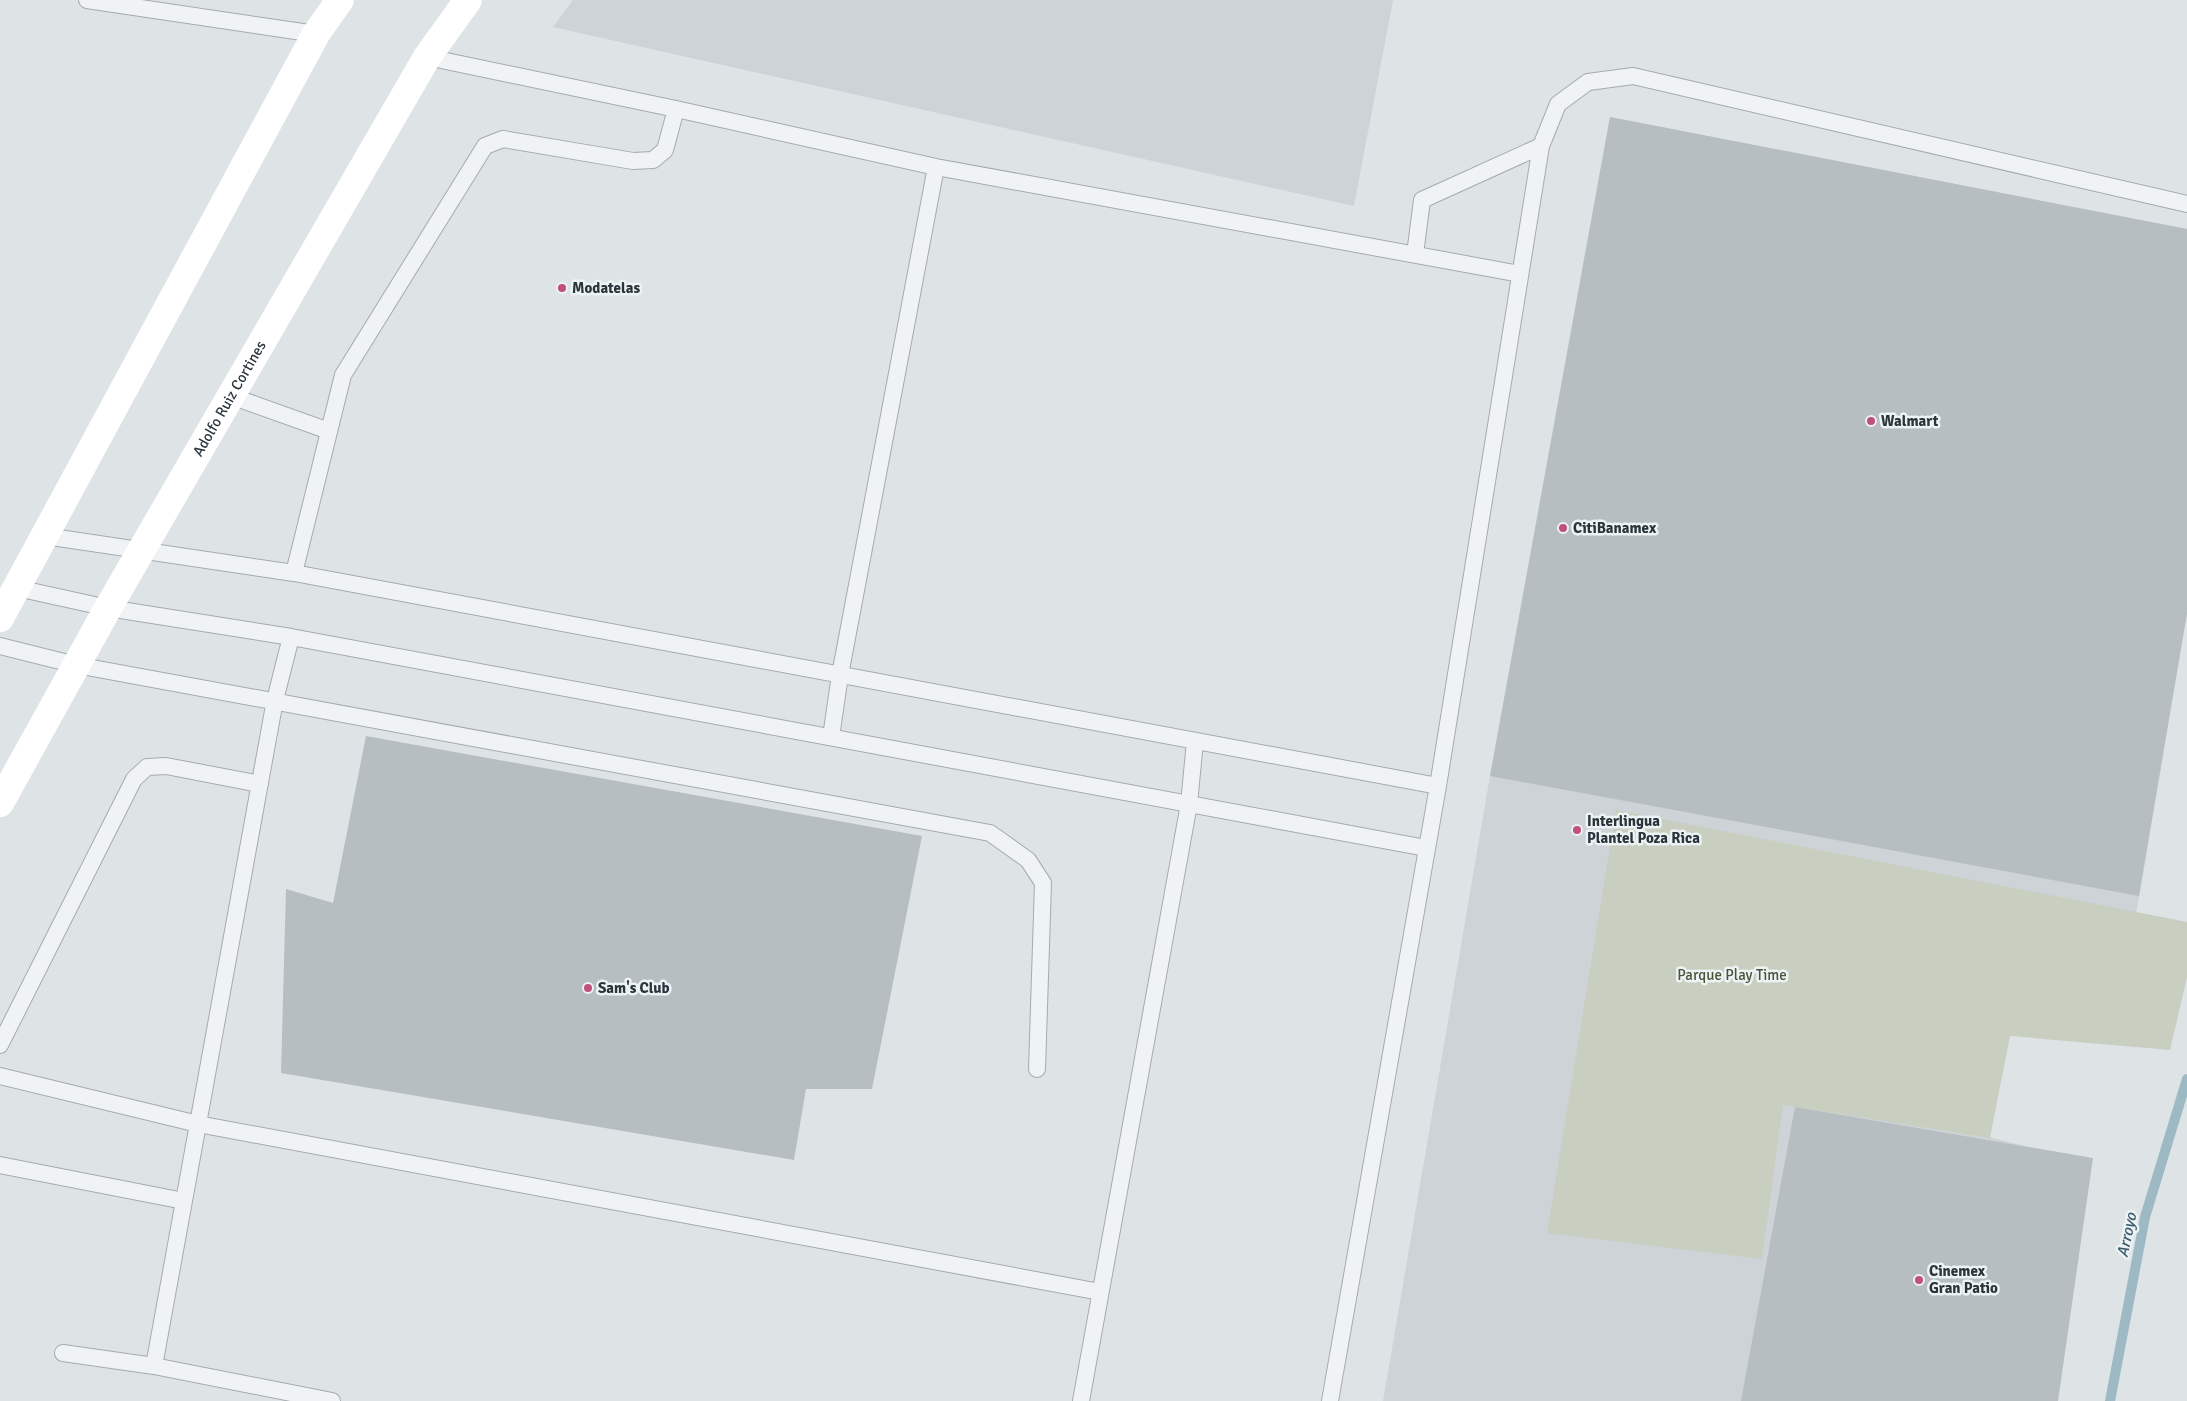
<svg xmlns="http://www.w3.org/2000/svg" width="2187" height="1401" font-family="Signika,sans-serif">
<rect width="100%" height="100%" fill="#dee3e6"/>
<path fill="#cdd3d7" d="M 573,0 L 1393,0 L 1354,206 L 553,27 Z
M 1610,117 L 2187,229 L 2187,613 L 2116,1033 L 1963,1025 L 1942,1125 L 2059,1155 L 2014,1401 L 1383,1401 L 1490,776 Z"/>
<path fill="#c8cfc0" d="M 1616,810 L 2187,922 L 2187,977 L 2170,1050 L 2010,1036 L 1990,1138 L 1783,1105 L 1762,1259 L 1547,1233 Z"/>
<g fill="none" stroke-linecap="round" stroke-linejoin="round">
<path stroke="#9db9c3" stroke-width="10" d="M 2110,1401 L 2145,1217 L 2187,1079"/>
</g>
<path fill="#b6bec2" d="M 1610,117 L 2187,229 L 2187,613 L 2139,896 L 1490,776 Z
M 366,736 L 922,836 L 872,1089 L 806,1089 L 794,1160 L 281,1073 L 286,889 L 333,903 Z
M 1795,1107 L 2093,1158 L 2058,1401 L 1741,1401 Z"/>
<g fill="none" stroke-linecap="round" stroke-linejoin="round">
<defs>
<path id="lane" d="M 87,0 L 316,34
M 427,57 L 676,109 L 936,167 L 1520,274
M 1415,254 L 1422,200 L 1541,146
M 231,396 L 329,431
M 45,536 L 294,573 L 1438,786
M 294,573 L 343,375 L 485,146 L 503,139 L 633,161 L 653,160 L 665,150 L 676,109
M 17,588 L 108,608 L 291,637 L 1426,848
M 0,646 L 76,665 L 990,833 L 1028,860 L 1043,883 L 1037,1069
M 831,737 L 840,675 L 936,167
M 0,1045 L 134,779 L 147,767 L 166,766 L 260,784
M 0,1076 L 198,1124 L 1100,1292
M 0,1165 L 184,1201
M 63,1353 L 154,1366 L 332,1401
M 154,1366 L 275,700 L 291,637
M 1081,1401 L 1189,804 L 1195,741
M 1330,1401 L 1438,786 L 1541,146 L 1558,104 L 1588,82 L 1633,76 L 2187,204"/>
</defs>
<use href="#lane" stroke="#a4abaf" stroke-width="18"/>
<use href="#lane" stroke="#f0f3f5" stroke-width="16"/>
<g stroke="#fff" stroke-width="28">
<path d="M 0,618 L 316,34 L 340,0"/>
<path id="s1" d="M 0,803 L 108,608 L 427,57 L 468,0"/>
</g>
</g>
<g fill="#bf4f7d" stroke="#edf2f4" stroke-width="2">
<circle cx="562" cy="288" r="5"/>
<circle cx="1871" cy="421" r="5"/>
<circle cx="1563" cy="528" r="5"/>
<circle cx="1577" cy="830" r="5"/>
<circle cx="588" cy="988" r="5"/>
<circle cx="1919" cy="1280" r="5"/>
</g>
<g text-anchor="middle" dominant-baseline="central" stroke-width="5" stroke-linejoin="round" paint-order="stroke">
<g font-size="15" font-weight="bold" fill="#29343b" stroke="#edf2f4" text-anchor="start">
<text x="572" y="288">Modatelas</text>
<text x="1881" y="421">Walmart</text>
<text x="1573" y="528">CitiBanamex</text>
<text x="1587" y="821">Interlingua<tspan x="1587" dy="17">Plantel Poza Rica</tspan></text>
<text x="598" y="988">Sam's Club</text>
<text x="1929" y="1271">Cinemex<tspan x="1929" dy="17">Gran Patio</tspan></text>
</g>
<g font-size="15" fill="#29343b" stroke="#edf2f4">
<text stroke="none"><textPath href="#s1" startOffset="465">Adolfo Ruiz Cortines</textPath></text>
</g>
<g font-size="15" fill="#455538" stroke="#edf2f4">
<text x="1732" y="975">Parque Play Time</text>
</g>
<g font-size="16" font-style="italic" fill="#385b6b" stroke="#edf2f4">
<text transform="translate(2127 1235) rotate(-78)">Arroyo</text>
</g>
</g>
</svg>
